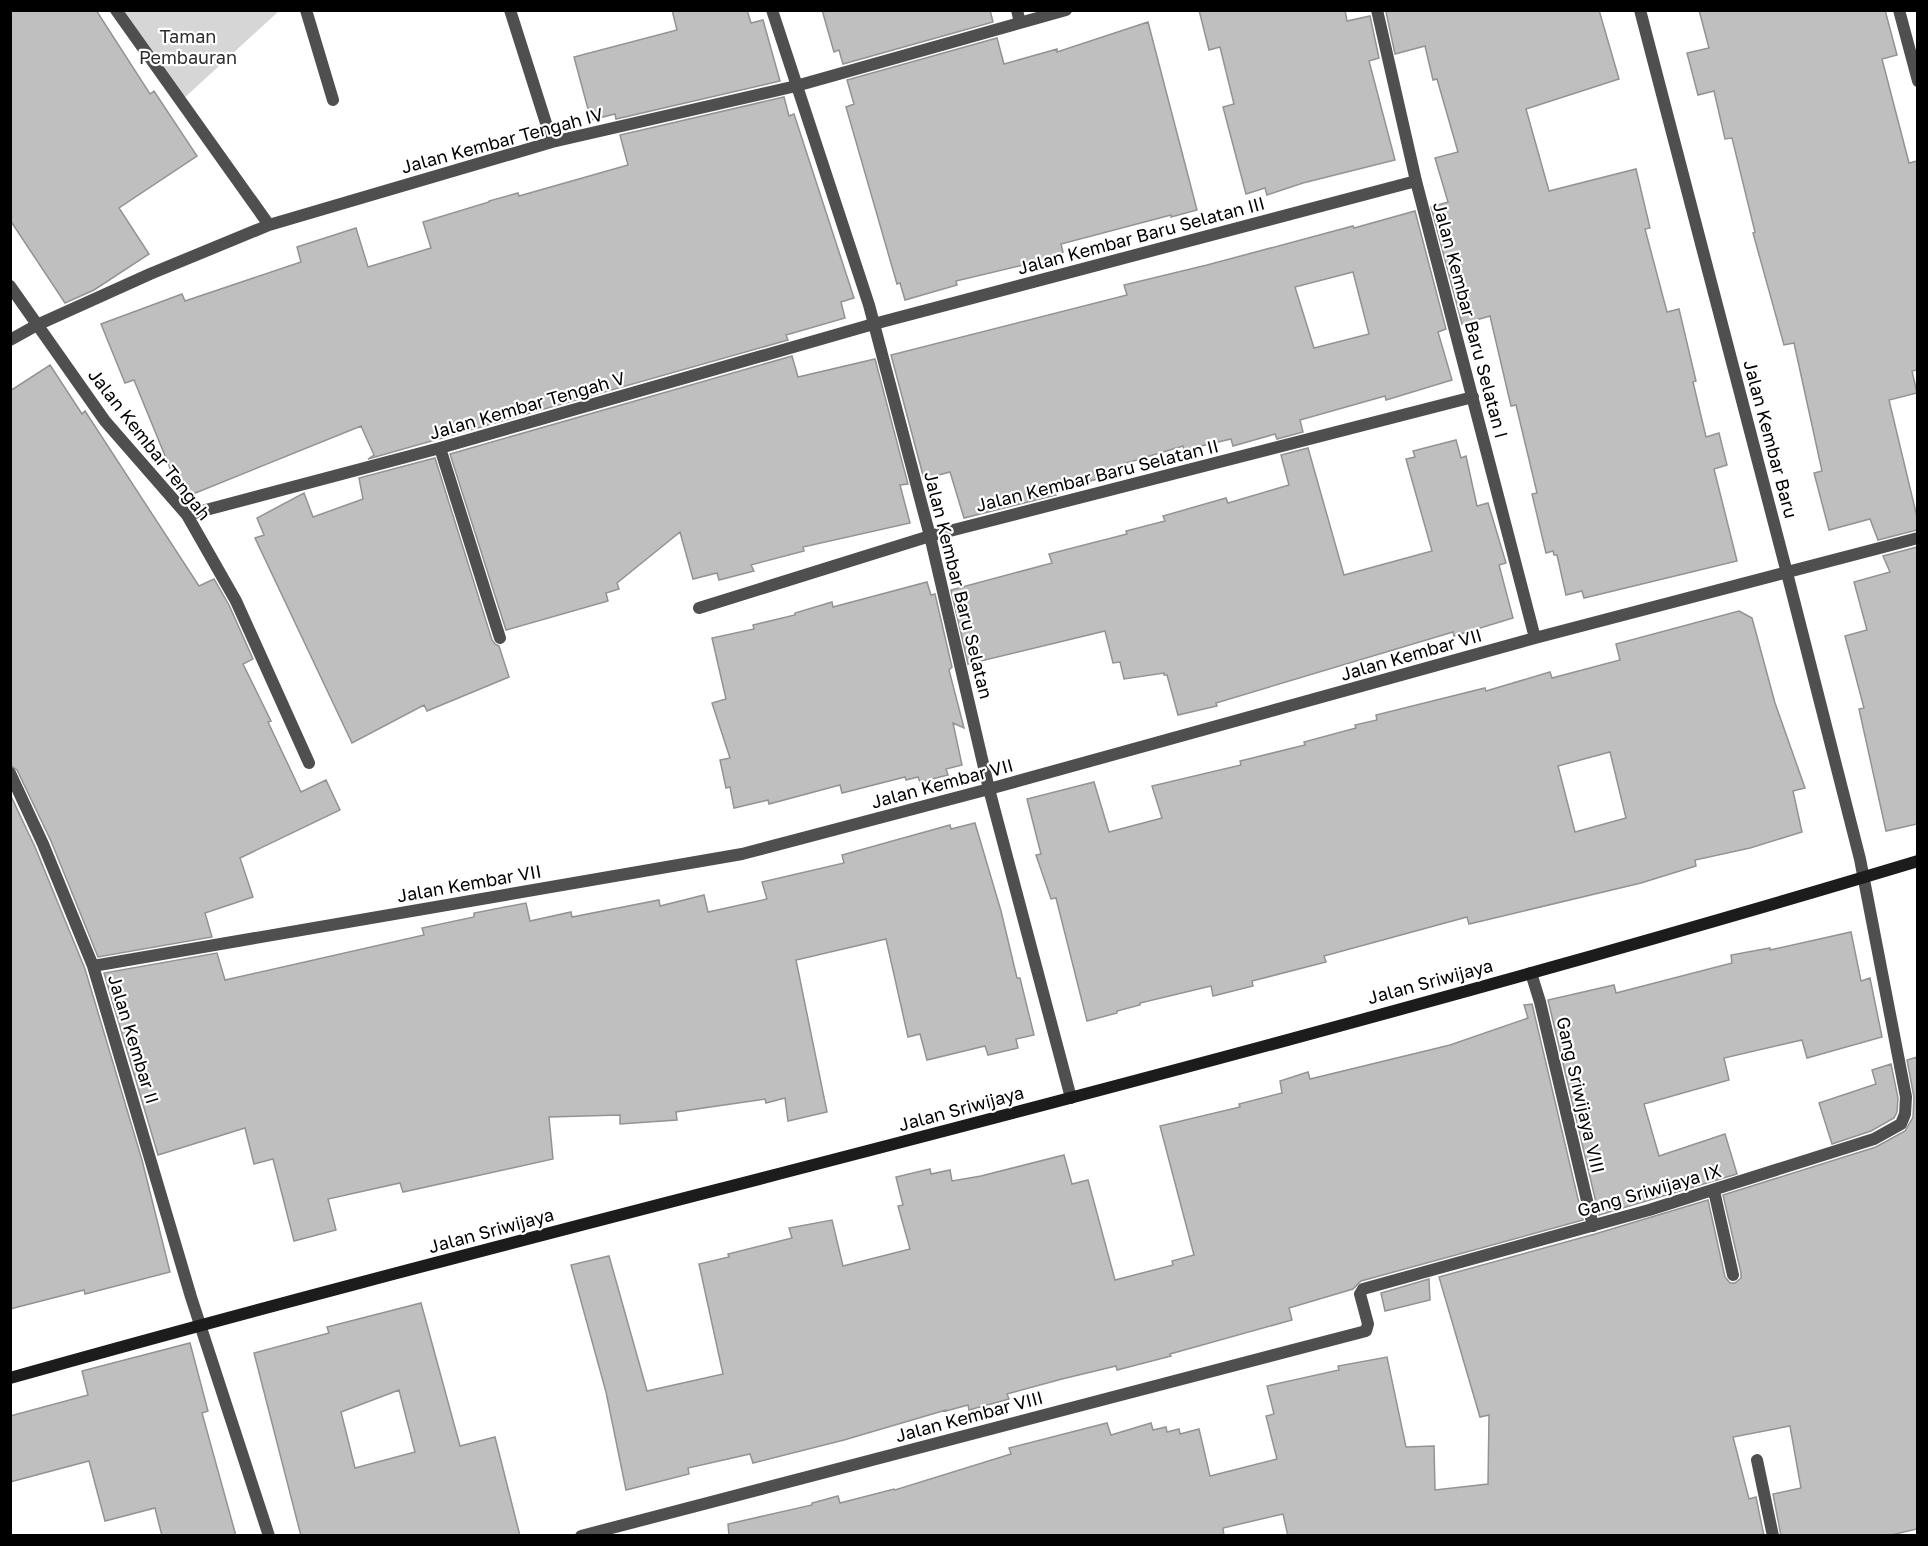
<svg xmlns="http://www.w3.org/2000/svg" width="1928" height="1546" font-family="'Golos Text',sans-serif">
<rect width="100%" height="100%" fill="#fff"/>
<path fill="#d6d6d6" d="M 127,10 L 279,11 L 182,100 L 122,14 Z"/>
<path fill="#bfbfbf" stroke="#939393" stroke-width="1.5" fill-rule="evenodd" d="M 10,10 L 96,10 L 150,94 L 154,91 L 197,156 L 119,208 L 149,254 L 94,290 L 65,303 L 10,220 Z
M 672,10 L 747,10 L 751,23 L 763,20 L 780,81 L 616,119 L 615,114 L 591,120 L 574,57 L 677,30 Z
M 822,10 L 990,10 L 993,22 L 843,64 L 839,50 L 834,52 Z
M 1199,10 L 1345,10 L 1347,21 L 1370,16 L 1379,58 L 1369,61 L 1395,160 L 1303,183 L 1267,195 L 1265,188 L 1246,194 L 1223,107 L 1234,104 L 1220,47 L 1209,50 Z
M 1393,10 L 1599,10 L 1619,79 L 1526,109 L 1549,191 L 1636,169 L 1650,228 L 1645,229 L 1667,312 L 1679,309 L 1696,381 L 1693,382 L 1706,437 L 1719,433 L 1727,465 L 1714,469 L 1737,561 L 1584,598 L 1582,591 L 1566,595 L 1557,555 L 1554,555 L 1553,551 L 1546,553 L 1532,494 L 1537,493 L 1516,405 L 1511,406 L 1490,316 L 1462,324 L 1431,207 L 1448,202 L 1435,158 L 1458,152 L 1437,79 L 1433,80 L 1425,46 L 1395,54 L 1386,12 Z
M 1699,10 L 1885,10 L 1897,55 L 1882,59 L 1909,163 L 1917,161 L 1917,370 L 1912,371 L 1917,393 L 1889,400 L 1917,517 L 1917,530 L 1878,540 L 1870,519 L 1829,530 L 1814,473 L 1822,471 L 1794,343 L 1784,345 L 1753,233 L 1755,232 L 1732,138 L 1725,139 L 1714,91 L 1698,95 L 1687,53 L 1709,48 Z
M 1148,22 L 1197,210 L 1171,217 L 1171,215 L 1061,244 L 1063,252 L 1056,255 L 1057,257 L 956,281 L 957,285 L 905,300 L 900,283 L 897,284 L 846,107 L 854,104 L 847,80 L 997,38 L 1004,64 L 1057,49 L 1057,52 Z
M 784,97 L 789,116 L 794,114 L 854,298 L 841,302 L 845,318 L 786,335 L 788,340 L 368,459 L 374,455 L 361,426 L 183,498 L 181,495 L 134,380 L 125,383 L 101,324 L 182,294 L 185,301 L 301,262 L 297,247 L 356,228 L 368,267 L 431,248 L 423,222 L 489,202 L 489,201 L 518,193 L 519,196 L 628,165 L 620,135 Z
M 1415,211 L 1446,329 L 1438,332 L 1452,380 L 1386,400 L 1385,396 L 1300,420 L 1303,432 L 1277,439 L 1275,434 L 1233,446 L 1231,439 L 1184,450 L 1183,446 L 1120,465 L 1122,472 L 1055,491 L 1056,495 L 964,518 L 950,472 L 924,479 L 891,355 L 1127,295 L 1124,285 L 1207,265 L 1353,226 L 1354,228 ZM 1353,272 L 1369,334 L 1314,348 L 1295,287 Z
M 792,356 L 798,377 L 875,359 L 908,484 L 900,485 L 910,523 L 803,547 L 804,551 L 751,565 L 754,571 L 719,580 L 717,573 L 693,579 L 680,532 L 617,583 L 619,589 L 606,593 L 608,601 L 506,630 L 450,454 Z
M 50,365 L 82,414 L 85,411 L 199,586 L 214,579 L 229,605 L 253,659 L 243,664 L 271,721 L 268,722 L 301,792 L 326,780 L 340,810 L 240,858 L 253,897 L 205,913 L 212,937 L 98,957 L 51,841 L 17,770 L 10,765 L 10,391 Z
M 1456,440 L 1461,458 L 1466,456 L 1477,506 L 1488,503 L 1506,563 L 1499,565 L 1513,618 L 1454,636 L 1453,632 L 1216,703 L 1217,706 L 1178,715 L 1167,675 L 1164,675 L 1164,673 L 1124,679 L 1120,662 L 1113,663 L 1105,631 L 968,664 L 951,590 L 1052,563 L 1049,554 L 1127,534 L 1126,531 L 1165,521 L 1163,516 L 1226,498 L 1228,503 L 1289,485 L 1281,455 L 1308,448 L 1344,575 L 1432,551 L 1406,459 L 1415,457 L 1413,451 Z
M 435,458 L 492,640 L 495,644 L 499,646 L 509,677 L 427,711 L 424,705 L 352,743 L 255,538 L 264,535 L 257,518 L 304,493 L 313,517 L 363,499 L 359,478 Z
M 1917,547 L 1917,824 L 1886,831 L 1859,709 L 1864,708 L 1845,636 L 1867,630 L 1854,582 L 1890,572 L 1883,556 Z
M 927,582 L 931,595 L 935,594 L 952,667 L 949,670 L 964,728 L 953,723 L 962,765 L 946,769 L 948,775 L 920,782 L 918,777 L 906,780 L 905,777 L 842,793 L 840,785 L 769,804 L 768,800 L 734,808 L 730,787 L 726,788 L 720,760 L 730,758 L 712,703 L 726,699 L 712,638 L 754,629 L 753,625 L 795,615 L 795,613 L 832,602 L 833,607 Z
M 1739,611 L 1752,618 L 1775,703 L 1805,788 L 1793,791 L 1802,832 L 1750,848 L 1695,860 L 1696,866 L 1641,883 L 1469,924 L 1467,917 L 1324,956 L 1326,962 L 1252,981 L 1253,986 L 1213,996 L 1211,986 L 1140,1003 L 1140,1005 L 1117,1011 L 1117,1013 L 1087,1021 L 1056,898 L 1051,899 L 1036,855 L 1041,854 L 1027,799 L 1094,782 L 1109,832 L 1162,818 L 1152,786 L 1241,765 L 1240,761 L 1305,745 L 1304,742 L 1356,728 L 1355,725 L 1377,720 L 1376,715 L 1485,688 L 1486,691 L 1550,672 L 1552,678 L 1620,660 L 1616,644 ZM 1610,752 L 1626,818 L 1575,832 L 1558,766 Z
M 10,794 L 35,847 L 85,969 L 142,1160 L 170,1272 L 85,1294 L 84,1290 L 10,1309 Z
M 975,823 L 1001,911 L 1017,978 L 1020,978 L 1034,1035 L 1016,1039 L 1018,1048 L 988,1055 L 985,1046 L 927,1060 L 920,1034 L 908,1037 L 886,939 L 796,960 L 827,1112 L 788,1121 L 785,1098 L 766,1103 L 765,1099 L 676,1112 L 677,1120 L 620,1124 L 620,1115 L 549,1117 L 553,1159 L 403,1192 L 400,1183 L 328,1199 L 336,1230 L 294,1241 L 273,1159 L 254,1164 L 245,1128 L 158,1155 L 104,973 L 217,953 L 225,980 L 424,935 L 422,928 L 474,917 L 474,913 L 526,903 L 530,921 L 571,912 L 572,917 L 659,900 L 660,906 L 704,895 L 708,912 L 767,899 L 762,882 L 844,863 L 842,855 L 950,825 L 951,829 Z
M 1851,932 L 1861,981 L 1870,978 L 1882,1037 L 1807,1058 L 1802,1040 L 1724,1058 L 1729,1080 L 1644,1104 L 1659,1156 L 1725,1134 L 1737,1174 L 1599,1215 L 1548,1000 L 1614,985 L 1616,993 L 1732,963 L 1731,955 L 1770,948 L 1770,950 Z
M 1532,1004 L 1583,1220 L 1361,1281 L 1353,1289 L 1289,1308 L 1292,1320 L 1170,1354 L 1171,1356 L 1117,1370 L 1116,1366 L 1062,1379 L 1007,1394 L 1009,1399 L 969,1410 L 968,1405 L 946,1411 L 946,1410 L 844,1440 L 753,1463 L 750,1454 L 688,1468 L 689,1474 L 626,1490 L 606,1392 L 571,1265 L 609,1256 L 647,1391 L 723,1374 L 699,1264 L 729,1257 L 728,1254 L 792,1238 L 789,1228 L 832,1220 L 843,1266 L 910,1249 L 898,1206 L 903,1205 L 896,1177 L 930,1169 L 931,1174 L 950,1170 L 952,1181 L 981,1176 L 1064,1155 L 1072,1184 L 1088,1180 L 1115,1280 L 1173,1265 L 1172,1261 L 1194,1255 L 1160,1126 L 1240,1107 L 1239,1104 L 1282,1093 L 1280,1081 L 1308,1072 L 1310,1079 L 1450,1045 L 1528,1018 L 1524,1005 Z
M 1917,1057 L 1917,1529 L 1887,1536 L 1781,1536 L 1773,1494 L 1801,1488 L 1790,1426 L 1733,1437 L 1749,1499 L 1756,1497 L 1764,1536 L 1288,1536 L 1283,1514 L 1223,1528 L 1224,1536 L 729,1536 L 728,1524 L 812,1505 L 812,1503 L 838,1496 L 840,1503 L 894,1489 L 895,1490 L 1011,1454 L 1009,1448 L 1107,1423 L 1111,1435 L 1151,1423 L 1153,1430 L 1166,1427 L 1167,1432 L 1179,1429 L 1180,1434 L 1199,1429 L 1210,1476 L 1277,1459 L 1266,1416 L 1274,1414 L 1267,1386 L 1339,1370 L 1338,1366 L 1387,1357 L 1406,1447 L 1434,1446 L 1435,1490 L 1488,1484 L 1489,1415 L 1480,1417 L 1439,1277 L 1595,1234 L 1708,1200 L 1725,1277 L 1730,1283 L 1735,1283 L 1741,1278 L 1741,1273 L 1723,1195 L 1876,1147 L 1905,1131 L 1913,1117 L 1914,1097 L 1907,1060 Z
M 1891,1064 L 1898,1098 L 1897,1112 L 1894,1118 L 1871,1131 L 1832,1144 L 1819,1103 L 1876,1084 L 1872,1070 Z
M 1429,1279 L 1430,1300 L 1385,1311 L 1381,1293 Z
M 421,1303 L 460,1446 L 495,1437 L 520,1536 L 301,1536 L 254,1353 L 329,1333 L 327,1327 ZM 399,1390 L 415,1452 L 355,1468 L 341,1412 Z
M 190,1343 L 208,1411 L 202,1413 L 236,1536 L 162,1536 L 155,1508 L 105,1521 L 89,1461 L 10,1482 L 10,1416 L 88,1395 L 82,1371 Z"/>
<g fill="none" stroke-linecap="round" stroke-linejoin="round">
<path stroke="#4f4f4f" stroke-width="12" d="M 116,10 L 269,225
M 306,10 L 333,100
M 510,10 L 552,142
M 772,10 L 869,305 L 930,536 L 989,789 L 1071,1098
M 1017,10 L 1020,23
M 1377,10 L 1416,181 L 1535,638
M 1899,10 L 1918,81
M 10,286 L 105,421 L 187,515 L 236,601 L 309,763
M 10,340 L 37,325 L 150,274 L 269,225 L 552,142 L 796,86 L 1066,10
M 440,448 L 500,638
M 187,515 L 440,448 L 870,325 L 1416,181
M 699,608 L 930,536 L 1473,397
M 10,773 L 43,844 L 93,966 L 191,1297 L 269,1536
M 93,966 L 742,854 L 989,789 L 1535,638 L 1918,538
M 1531,973 L 1540,1002 L 1593,1226
M 1714,1191 L 1733,1275
M 1757,1460 L 1773,1536
M 581,1536 L 1366,1331 L 1368,1324 L 1360,1294 L 1363,1289 L 1649,1210 L 1874,1139 L 1901,1124 L 1905,1114 L 1906,1097 L 1860,859 L 1787,573 L 1640,10"/>
<path stroke="#1c1c1c" stroke-width="12" d="M 10,1378 C 361,1279 714,1192 1066,1099 C 1351,1024 1636,946 1918,861"/>
</g>
<g text-anchor="middle" dominant-baseline="central" stroke-width="4.5" stroke-linejoin="round" paint-order="stroke">
<g font-size="18" fill="#2d2d2d" stroke="#fff">
<text x="188" y="36">Taman<tspan x="188" dy="21">Pembauran</tspan></text>
</g>
<g font-size="18" fill="#000" stroke="#fff">
<text transform="translate(502 140) rotate(-15)">Jalan Kembar Tengah IV</text>
<text transform="translate(1141 235) rotate(-15)">Jalan Kembar Baru Selatan III</text>
<text transform="translate(1471 320) rotate(75)">Jalan Kembar Baru Selatan I</text>
<text transform="translate(527 405) rotate(-16)">Jalan Kembar Tengah V</text>
<text transform="translate(1771 439) rotate(75)">Jalan Kembar Baru</text>
<text transform="translate(150 444) rotate(52)">Jalan Kembar Tengah</text>
<text transform="translate(1097 475) rotate(-14)">Jalan Kembar Baru Selatan II</text>
<text transform="translate(959 585) rotate(76)">Jalan Kembar Baru Selatan</text>
<text transform="translate(1411 654) rotate(-16)">Jalan Kembar VII</text>
<text transform="translate(942 783) rotate(-15)">Jalan Kembar VII</text>
<text transform="translate(469 883) rotate(-10)">Jalan Kembar VII</text>
<text transform="translate(1430 981) rotate(-15)">Jalan Sriwijaya</text>
<text transform="translate(134 1039) rotate(73)">Jalan Kembar II</text>
<text transform="translate(1581 1095) rotate(77)">Gang Sriwijaya VIII</text>
<text transform="translate(961 1108) rotate(-15)">Jalan Sriwijaya</text>
<text transform="translate(1649 1190) rotate(-16)">Gang Sriwijaya IX</text>
<text transform="translate(491 1230) rotate(-15)">Jalan Sriwijaya</text>
<text transform="translate(969 1416) rotate(-15)">Jalan Kembar VIII</text>
</g>
</g>
<rect width="1928" height="1546" fill="none" stroke="#000000" stroke-width="24"/>
</svg>
